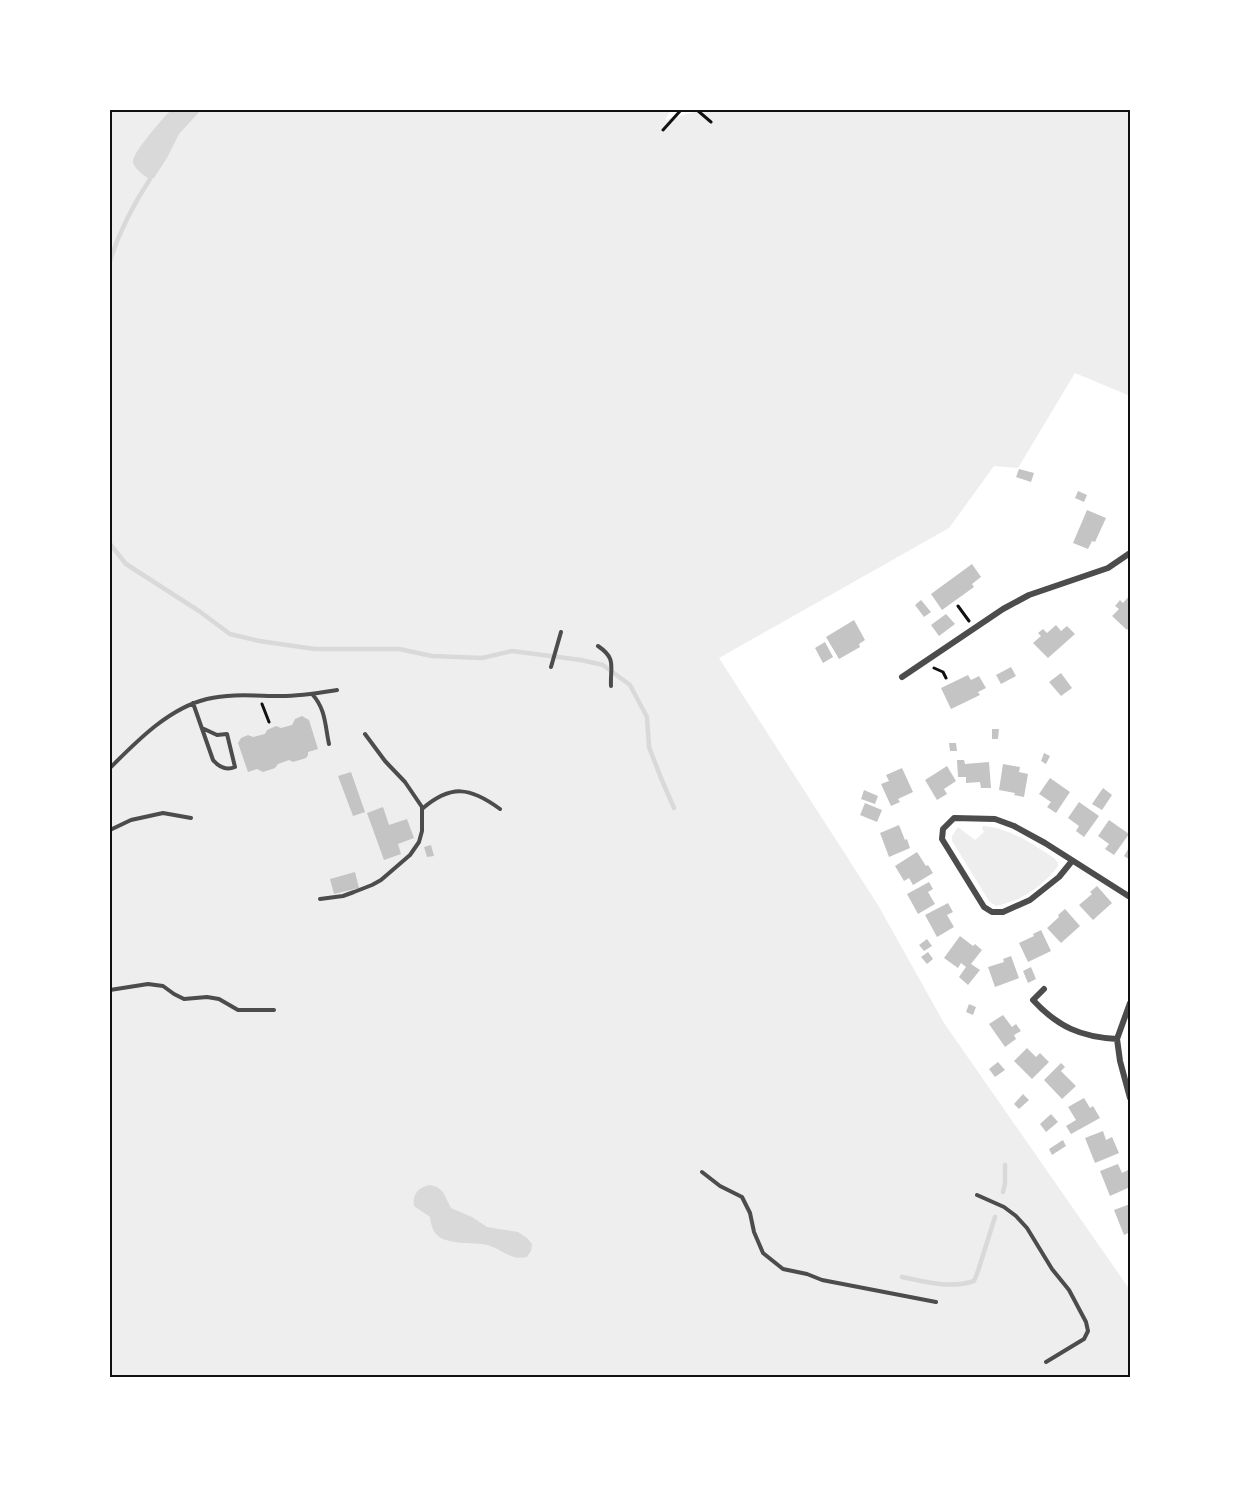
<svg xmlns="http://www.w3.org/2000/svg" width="1240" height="1487" font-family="'Noto Sans',sans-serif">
<rect width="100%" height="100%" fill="#fff"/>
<path fill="#eee" d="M 110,110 L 671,110 L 665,120 L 702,110 L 1130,110 L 1130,396 L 1075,373 L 1018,468 L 994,466 L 949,528 L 719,658 L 878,905 L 944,1023 L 1130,1290 L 1130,1377 L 110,1378 Z
M 983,826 C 1010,828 1032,844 1054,858 L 1058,863 L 1058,866 C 1044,886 1019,902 996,906 L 989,901 L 952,841 L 952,836 L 958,827 L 975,840 L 984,832 L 982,828 Z"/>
<path fill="#d9d9d9" d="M 171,110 L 201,110 L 179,134 L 167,158 L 154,178 L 150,179 C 144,176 136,170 133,163 C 130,155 165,116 171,110 Z
M 430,1185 L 437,1187 L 443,1192 L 451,1208 L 472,1217 L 487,1227 L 518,1232 L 527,1238 L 532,1244 L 531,1251 L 527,1257 C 511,1261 502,1249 487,1245 C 473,1242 447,1245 437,1235 C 432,1230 431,1223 430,1217 L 414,1206 C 412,1195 418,1187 430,1185 Z"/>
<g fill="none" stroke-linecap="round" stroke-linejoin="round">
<path stroke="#d9d9d9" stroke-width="4.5" d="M 110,261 C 119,232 133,205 150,179
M 110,544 L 126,564 L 199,611 L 230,634 L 259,641 L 315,649 L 399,649 L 432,656 L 482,658 L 512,651 L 581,660 L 603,665 L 630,685 L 647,717 L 649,747 L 661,778 L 674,808
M 1003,1192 L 1005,1183 L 1005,1165
M 902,1277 C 926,1282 950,1289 974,1281 L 978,1271 L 995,1217"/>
</g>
<path fill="#c4c4c4" d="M 1019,469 L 1034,473 L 1031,482 L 1016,477 Z
M 1078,491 L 1087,495 L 1084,502 L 1075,498 Z
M 1087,510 L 1106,518 L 1095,542 L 1092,541 L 1088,549 L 1073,543 Z
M 972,564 L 981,577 L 972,584 L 974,587 L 942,610 L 931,594 Z
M 1130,595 L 1130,626 L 1127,630 L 1112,616 L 1119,609 L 1115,606 L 1120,600 L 1123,603 Z
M 921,600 L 931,612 L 924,617 L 915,605 Z
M 946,614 L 955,624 L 939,636 L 931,625 Z
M 854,620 L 865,640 L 859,644 L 860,647 L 839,659 L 826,637 Z
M 1056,625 L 1061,631 L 1067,626 L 1075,634 L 1048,658 L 1033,643 L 1041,636 L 1038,633 L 1043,629 L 1047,633 Z
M 825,642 L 833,657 L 823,663 L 815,648 Z
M 1011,667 L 1016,676 L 1001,684 L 996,675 Z
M 1061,673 L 1072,688 L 1061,696 L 1049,682 Z
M 968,675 L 971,680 L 979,676 L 986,688 L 978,692 L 980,695 L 951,709 L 941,688 Z
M 302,716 L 309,720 L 318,749 L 308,752 L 308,755 L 306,758 L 293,762 L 289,760 L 278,764 L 275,768 L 263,772 L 257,769 L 248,772 L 238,743 L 241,738 L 248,735 L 253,737 L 265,734 L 267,730 L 276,726 L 281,728 L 292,725 L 295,719 Z
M 992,729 L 999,729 L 998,739 L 992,739 Z
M 949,743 L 956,743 L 957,751 L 950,751 Z
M 1044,753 L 1050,756 L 1046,764 L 1041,761 Z
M 957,760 L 964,760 L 965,764 L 989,762 L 991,788 L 981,788 L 980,782 L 966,783 L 966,777 L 958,777 Z
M 1003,764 L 1020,767 L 1019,772 L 1028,774 L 1024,797 L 1014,795 L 1015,793 L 999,790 Z
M 947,766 L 956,781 L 944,789 L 947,794 L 937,800 L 925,780 Z
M 902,768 L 913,792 L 898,799 L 900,802 L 891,806 L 881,784 L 889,781 L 886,775 Z
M 351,772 L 365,812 L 353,816 L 338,776 Z
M 1050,778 L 1070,792 L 1056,813 L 1047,807 L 1051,802 L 1039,794 Z
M 1103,788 L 1112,795 L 1102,810 L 1092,804 Z
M 864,790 L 878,796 L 875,804 L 861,799 Z
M 1079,802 L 1099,816 L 1084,837 L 1076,831 L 1079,826 L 1068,818 Z
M 865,803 L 882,810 L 877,822 L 860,815 Z
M 383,807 L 389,825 L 407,819 L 414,838 L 398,844 L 401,854 L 384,860 L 367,813 Z
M 1109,820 L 1129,834 L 1114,855 L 1105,849 L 1109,844 L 1098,836 Z
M 899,825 L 905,840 L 907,839 L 910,848 L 889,857 L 880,833 Z
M 431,845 L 434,856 L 427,857 L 424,847 Z
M 1130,846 L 1130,860 L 1124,856 Z
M 917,852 L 926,866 L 928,865 L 933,873 L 913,885 L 909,878 L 904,881 L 895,866 Z
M 355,872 L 359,888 L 334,894 L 330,879 Z
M 929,882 L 933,889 L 928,892 L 935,904 L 918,914 L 907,894 Z
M 1097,886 L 1112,903 L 1093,920 L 1079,905 L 1092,894 L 1090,892 Z
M 948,903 L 953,912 L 947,915 L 954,927 L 937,937 L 925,915 Z
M 1065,909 L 1080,926 L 1061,943 L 1047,928 L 1059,917 L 1058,915 Z
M 1041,930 L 1051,951 L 1028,962 L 1019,943 L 1034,936 L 1033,934 Z
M 960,936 L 973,946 L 975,944 L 982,950 L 971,964 L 980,970 L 968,985 L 959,977 L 966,967 L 961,963 L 958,968 L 944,958 Z
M 927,939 L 932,946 L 924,951 L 919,945 Z
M 928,952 L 933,959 L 927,964 L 921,957 Z
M 1011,956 L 1019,978 L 995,987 L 988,967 L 1004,962 L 1003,959 Z
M 1031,967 L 1036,979 L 1028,983 L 1023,971 Z
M 969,1004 L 976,1007 L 973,1015 L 966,1012 Z
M 1003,1015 L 1012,1027 L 1016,1024 L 1021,1031 L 1014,1035 L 1016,1039 L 1005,1047 L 989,1024 Z
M 1027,1048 L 1036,1057 L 1040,1053 L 1049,1062 L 1032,1079 L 1014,1061 Z
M 998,1062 L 1005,1070 L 995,1077 L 989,1069 Z
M 1061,1063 L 1065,1067 L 1061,1071 L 1076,1086 L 1062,1099 L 1044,1080 Z
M 1023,1094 L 1029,1100 L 1019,1109 L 1014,1104 Z
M 1084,1098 L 1090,1108 L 1093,1106 L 1100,1118 L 1071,1134 L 1066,1126 L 1076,1120 L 1068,1107 Z
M 1051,1114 L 1058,1122 L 1046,1132 L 1040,1124 Z
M 1103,1131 L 1106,1140 L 1112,1137 L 1119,1153 L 1095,1163 L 1085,1138 Z
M 1063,1140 L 1066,1146 L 1052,1155 L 1049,1149 Z
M 1118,1164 L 1122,1173 L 1128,1170 L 1130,1177 L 1130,1187 L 1110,1196 L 1100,1171 Z
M 1130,1204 L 1130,1232 L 1124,1235 L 1114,1210 Z"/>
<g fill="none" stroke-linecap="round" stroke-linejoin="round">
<path stroke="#111" stroke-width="3" d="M 697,110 L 711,122
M 663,130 L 681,110
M 958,606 L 969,621
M 934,668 L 943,672 L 946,678
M 262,704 L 269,722"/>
<path stroke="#4c4c4c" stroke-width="4" d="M 598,646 C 617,659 610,666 611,686
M 551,667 L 561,632
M 312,694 C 326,709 325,726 329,744
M 193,703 L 213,760 C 219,767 226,771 235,767 L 227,734 L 217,735 L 202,728
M 110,768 C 137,741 169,708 207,699 C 231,693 257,696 281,696 C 300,696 318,693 337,690
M 422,809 C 451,784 470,787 500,809
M 110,830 L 131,820 L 163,813 L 191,818
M 320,899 L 343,896 L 354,892 L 372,885 L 381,880 L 410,855 L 419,842 L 422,831 L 422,807 L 405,782 L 385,761 L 365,734
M 110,990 L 148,984 L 163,986 L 174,994 L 184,999 L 207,997 L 219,999 L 238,1010 L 274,1010
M 702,1172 L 720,1186 L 742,1197 L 750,1213 L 754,1232 L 763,1253 L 783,1269 L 807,1274 L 822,1280 L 936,1302
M 977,1195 L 1004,1207 L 1016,1216 L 1027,1228 L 1052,1269 L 1069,1290 L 1086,1322 L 1088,1331 L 1084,1339 L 1046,1362"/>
<path stroke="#4c4c4c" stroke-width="6" d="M 902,677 L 1003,609 L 1029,595 L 1108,568 L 1130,553
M 1072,861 L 1059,877 L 1030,900 L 1003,912 L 992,912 L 984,907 L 942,839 L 943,829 L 954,818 L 995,819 L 1014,826 L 1045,843 L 1130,897
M 1044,989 L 1033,1000 C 1058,1027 1081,1037 1117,1039
M 1130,1003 L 1117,1039 L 1120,1061 L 1130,1098"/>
</g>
<rect width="1240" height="1487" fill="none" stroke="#ffffff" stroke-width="222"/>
<rect x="111" y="111" width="1018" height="1265" fill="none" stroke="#111" stroke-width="2"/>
</svg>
